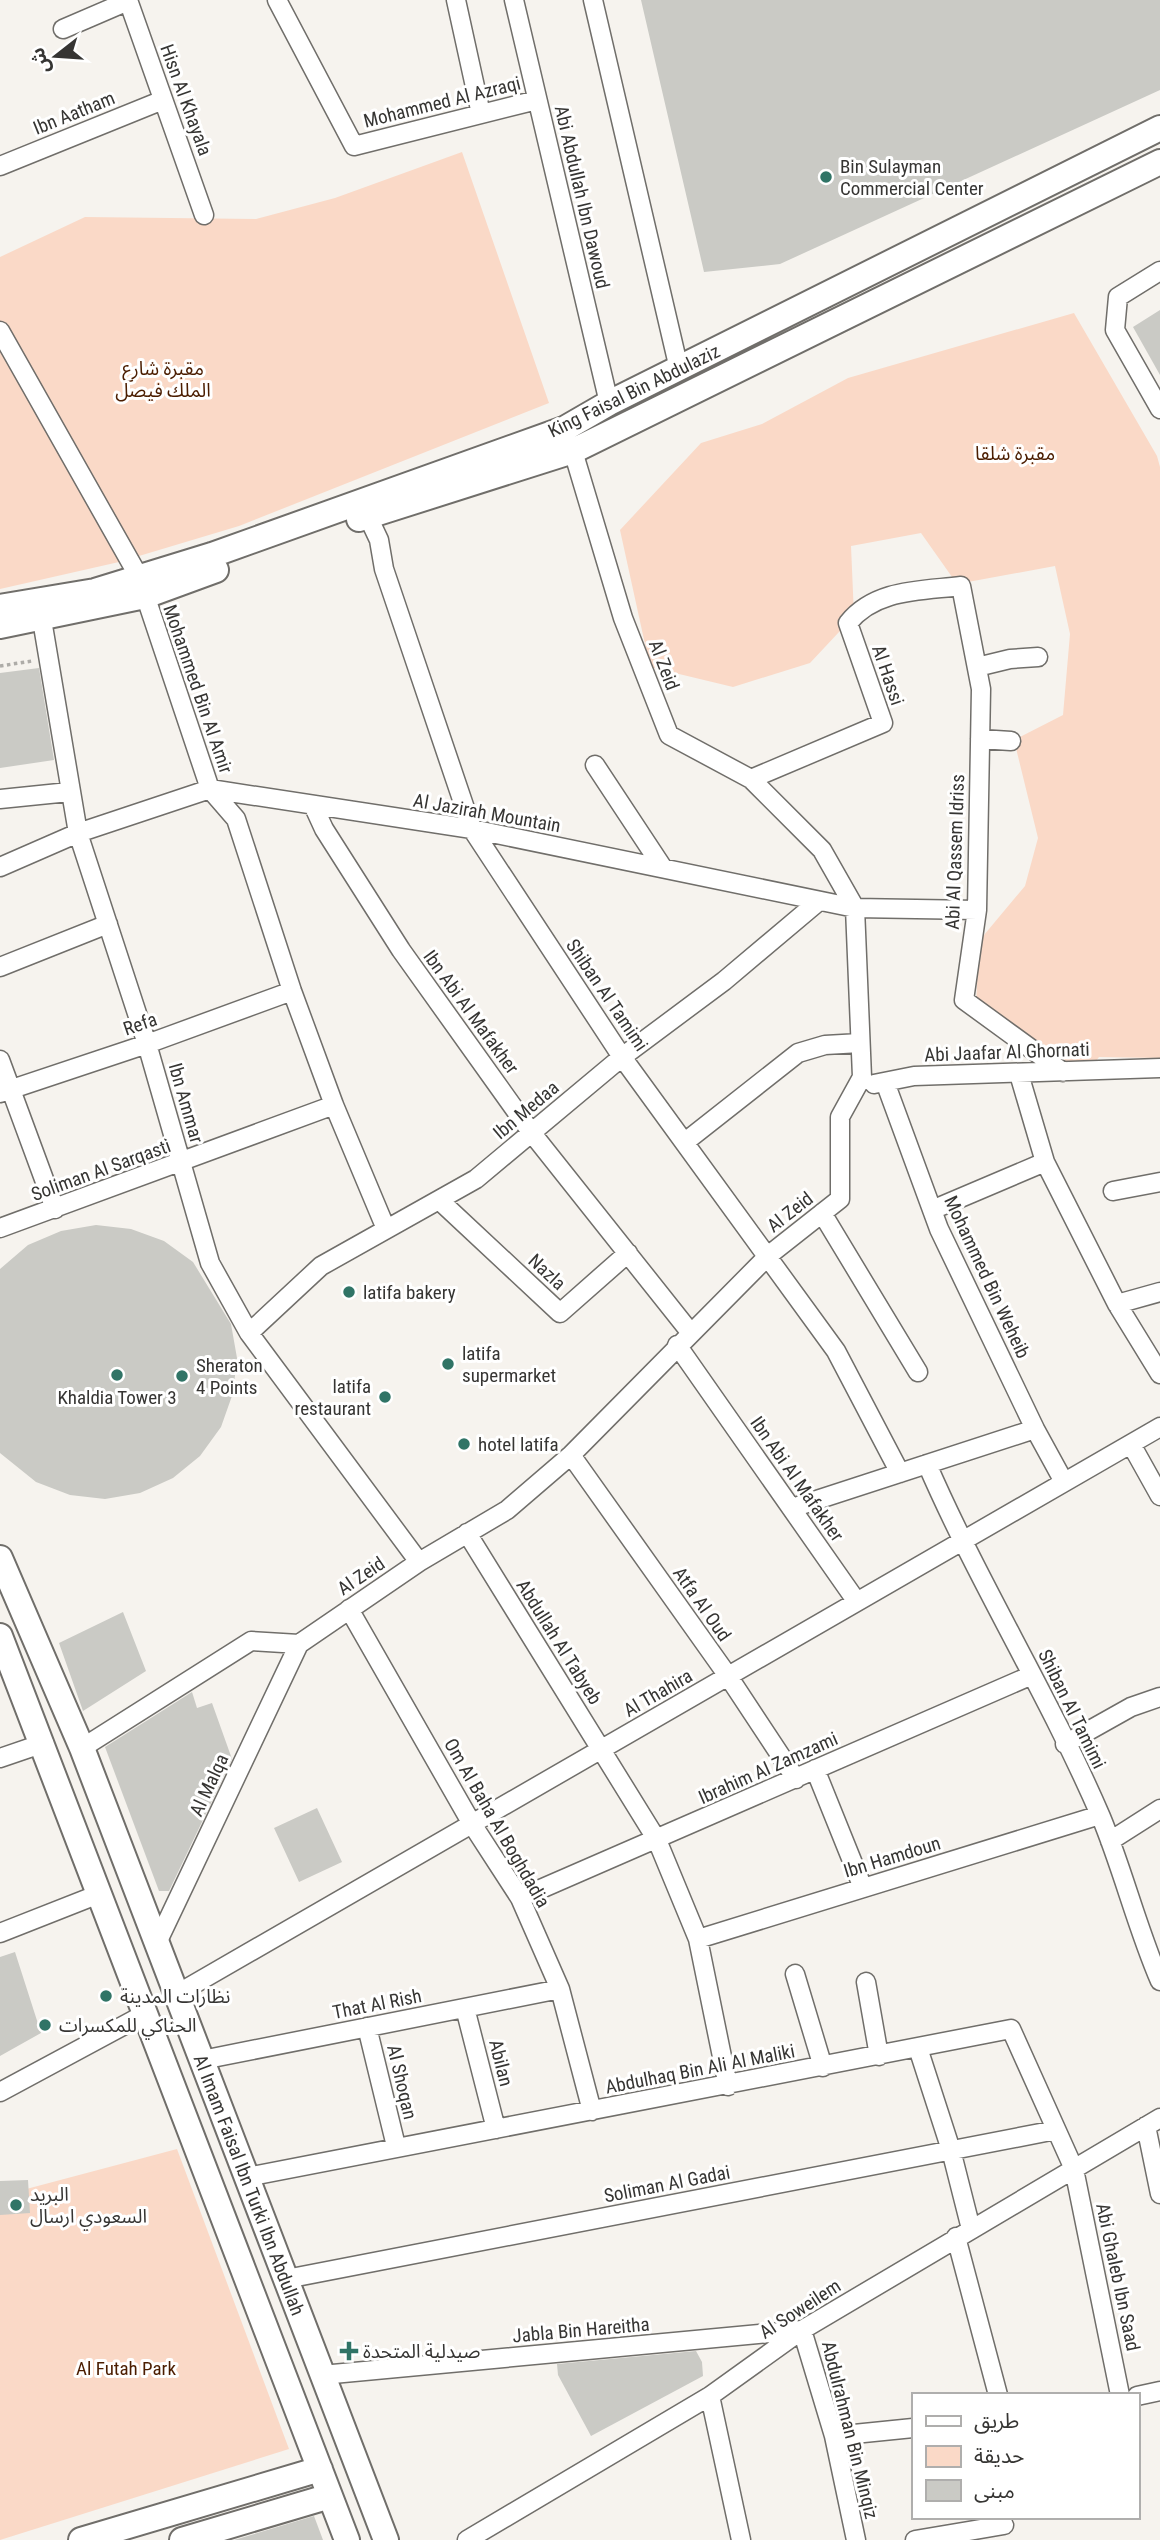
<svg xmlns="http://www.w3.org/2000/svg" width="1160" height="2540" font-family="'Roboto Condensed','Noto Sans Arabic',sans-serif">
<rect width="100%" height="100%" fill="#f6f3ee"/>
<path fill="#fad9c7" d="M 462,152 L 549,403 L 239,526 L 119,562 L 0,589 L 0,257 L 85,217 L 256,219 L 335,198 Z
M 1074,313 L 1157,456 L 1160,467 L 1160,1058 L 1099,1057 L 1091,1068 L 1049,1059 L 976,1006 L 979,941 L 1025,886 L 1038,838 L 1014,740 L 1063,715 L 1070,634 L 1055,566 L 957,584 L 921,533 L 851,546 L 854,616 L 810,663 L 733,687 L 650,667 L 620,530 L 701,443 L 762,424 L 848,378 Z
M 177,2149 L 289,2449 L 0,2540 L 0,2196 Z"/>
<path fill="#cacac5" d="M 641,0 L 1160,0 L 1160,90 L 780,264 L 704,272 Z
M 1160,310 L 1160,375 L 1133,327 Z
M 39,668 L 54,760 L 0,768 L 0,673 Z
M 96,1225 L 131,1229 L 164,1241 L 193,1262 L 231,1324 L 237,1358 L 233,1393 L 221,1427 L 200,1456 L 173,1478 L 140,1493 L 105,1499 L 70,1495 L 36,1482 L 0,1453 L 0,1269 L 28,1245 L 61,1231 Z
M 123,1612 L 146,1671 L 83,1711 L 59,1643 Z
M 192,1692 L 197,1708 L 212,1703 L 232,1759 L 169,1891 L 159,1891 L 105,1747 Z
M 317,1808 L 342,1862 L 299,1882 L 274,1828 Z
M 15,1952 L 41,2033 L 0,2056 L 0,1957 Z
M 28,2180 L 30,2213 L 0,2215 L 0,2181 Z
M 696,2351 L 702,2362 L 703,2376 L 591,2436 L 558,2375 L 557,2364 Z
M 314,2516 L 323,2540 L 234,2540 Z"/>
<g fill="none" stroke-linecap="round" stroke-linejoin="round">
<defs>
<path id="street" d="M 128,0 L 204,215
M 277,0 L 354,146 L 537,100
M 456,0 L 481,114
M 514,0 L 609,403
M 593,0 L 679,369
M 63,29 L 128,1
M 0,166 L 163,100
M 1160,271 L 1118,297 L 1115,330 L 1160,409
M 0,331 L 139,577 L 210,789 L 236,819 L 292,991 L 334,1105 L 386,1229
M 363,506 L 379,540 L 384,569 L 472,829 L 622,1057 L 836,1351 L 900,1473
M 40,608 L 78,833 L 147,1044 L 210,1263 L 249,1333 L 419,1562
M 977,667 L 1010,659 L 1038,657
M 980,739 L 1011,741
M 595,765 L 663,868
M 751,779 L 883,723 L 848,623 C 875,589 920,591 961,586 L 981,689 L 977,910 L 964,1000 L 1063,1072
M 0,799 L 69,792
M 313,805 L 324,829 L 401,950 L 531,1132 L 690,1332
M 0,867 L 78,833 L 210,789 L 472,829 L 855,908 L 977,910
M 0,967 L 108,924
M 0,1060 L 55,1209
M 1019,1074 L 1045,1162 L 1117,1304 L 1160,1374
M 885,1082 L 939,1229 L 1035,1429 L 1064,1482
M 874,1084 L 914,1076 L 1160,1068
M 0,1093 L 147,1044 L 292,991
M 685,1142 L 798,1053 L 825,1045 L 860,1043
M 1113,1191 L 1160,1182
M 439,1200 L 560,1313 L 628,1253
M 932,1210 L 1045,1162
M 822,1213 L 918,1372
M 0,1228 L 334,1105
M 1117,1304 L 1160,1292
M 249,1333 L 321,1266 L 476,1179 L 622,1057 L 724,981 L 819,901
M 677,1345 L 857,1602
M 1131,1444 L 1160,1496
M 571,1455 L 728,1676 L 796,1779
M 927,1464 C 979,1584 1049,1696 1101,1817 C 1123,1870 1137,1928 1160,1981
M 792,1508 L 1035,1429
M 467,1533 L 657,1840 L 698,1939 L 728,2086
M 349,1609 L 472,1824 L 520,1898 L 560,1989 L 592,2111
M 1065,1744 L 1131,1707 L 1160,1697
M 82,1748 L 251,1641 L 299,1644 L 419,1562 L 507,1510 L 571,1455 L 769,1255 L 840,1199 L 840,1117 L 862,1077 L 855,908 L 822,850 L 751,779 L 669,735 L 623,618 L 573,451
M 0,1758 L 44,1743
M 815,1769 L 863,1888
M 1110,1841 L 1160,1809
M 520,1898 L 1032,1675
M 0,1933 L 99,1894
M 698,1939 L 1100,1815
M 157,1943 L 299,1644
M 795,1974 L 823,2067
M 866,1982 L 879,2056
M 177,1994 L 1160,1427
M 465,2008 L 496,2129
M 367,2027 L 396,2146
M 918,2048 L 951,2150 L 971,2229
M 202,2060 L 560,1989
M 0,2092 L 145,2014
M 1146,2126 L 1160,2194
M 247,2177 L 1011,2029 L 1074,2169 L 1120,2395
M 956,2237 L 998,2395
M 286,2279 L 1056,2130
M 322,2375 L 802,2330 L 834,2436 L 856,2540
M 710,2396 L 741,2540
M 1137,2396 L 1160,2391
M 834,2436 L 913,2428
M 467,2540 L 710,2396 L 802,2330 L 1160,2118
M 915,2540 L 1004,2525"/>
<path id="secondary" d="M 359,519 L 573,451 L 1160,162
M 0,607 L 95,591 L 212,555 L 564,429 L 609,403 L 1160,128
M 0,626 L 145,596 L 216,570
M 0,1558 L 82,1748 L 386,2540
M 0,1636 L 347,2540
M 81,2540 L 320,2469
M 182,2540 L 330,2496"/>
</defs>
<use href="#street" stroke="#706e6a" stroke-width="21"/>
<use href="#secondary" stroke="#706e6a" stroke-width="28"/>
<path stroke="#aeaca8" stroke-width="3.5" stroke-dasharray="3.5 3.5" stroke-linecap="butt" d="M 0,666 L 32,661"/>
<use href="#street" stroke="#fff" stroke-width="18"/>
<use href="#secondary" stroke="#fff" stroke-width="24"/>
</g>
<g fill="#307466" stroke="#fff" stroke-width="2.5">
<circle cx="826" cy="177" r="7"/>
<circle cx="349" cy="1292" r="7"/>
<circle cx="448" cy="1364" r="7"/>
<circle cx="117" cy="1375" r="7"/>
<circle cx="182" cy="1376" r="7"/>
<circle cx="385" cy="1397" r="7"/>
<circle cx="464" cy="1444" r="7"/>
<circle cx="106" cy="1996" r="7"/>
<circle cx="45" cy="2025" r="7"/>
<circle cx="16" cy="2205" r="7"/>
<path d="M345.5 2340.5h7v7h7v7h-7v7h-7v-7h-7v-7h7z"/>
</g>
<g text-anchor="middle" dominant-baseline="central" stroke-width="6" stroke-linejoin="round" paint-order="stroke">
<g font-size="19" fill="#363533" stroke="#fff">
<text transform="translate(186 100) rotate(70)">Hisn Al Khayala</text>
<text transform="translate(442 102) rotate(-14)">Mohammed Al Azraqi</text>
<text transform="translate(74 113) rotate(-22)">Ibn Aatham</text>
<text transform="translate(582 197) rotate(77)">Abi Abdullah Ibn Dawoud</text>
<text transform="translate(634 391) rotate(-26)">King Faisal Bin Abdulaziz</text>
<text transform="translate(664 665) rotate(69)">Al Zeid</text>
<text transform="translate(888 675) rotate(71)">Al Hassi</text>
<text transform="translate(198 689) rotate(71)">Mohammed Bin Al Amir</text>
<text transform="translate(487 813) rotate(10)">Al Jazirah Mountain</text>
<text transform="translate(955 852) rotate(-88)">Abi Al Qassem Idriss</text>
<text transform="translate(607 995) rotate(56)">Shiban Al Tamimi</text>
<text transform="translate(471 1012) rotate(54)">Ibn Abi Al Mafakher</text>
<text transform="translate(140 1024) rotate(-19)">Refa</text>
<text transform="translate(1007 1052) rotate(-2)">Abi Jaafar Al Ghornati</text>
<text transform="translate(186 1103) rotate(74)">Ibn Ammar</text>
<text transform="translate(526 1110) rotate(-40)">Ibn Medaa</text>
<text transform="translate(101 1170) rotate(-20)">Soliman Al Sarqasti</text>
<text transform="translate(790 1212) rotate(-38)">Al Zeid</text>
<text transform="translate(547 1272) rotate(43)">Nazla</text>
<text transform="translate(987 1277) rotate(65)">Mohammed Bin Weheib</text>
<text transform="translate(797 1479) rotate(55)">Ibn Abi Al Mafakher</text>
<text transform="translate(361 1576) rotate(-34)">Al Zeid</text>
<text transform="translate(702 1604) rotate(55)">Atfa Al Oud</text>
<text transform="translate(559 1642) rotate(58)">Abdullah Al Tabyeb</text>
<text transform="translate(658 1693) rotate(-30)">Al Thahira</text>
<text transform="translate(1072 1709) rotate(64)">Shiban Al Tamimi</text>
<text transform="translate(768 1768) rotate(-24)">Ibrahim Al Zamzami</text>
<text transform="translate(209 1785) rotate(-65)">Al Malqa</text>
<text transform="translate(497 1823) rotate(60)">Om Al Baha Al Boghdadia</text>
<text transform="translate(892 1857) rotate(-17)">Ibn Hamdoun</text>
<text transform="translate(377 2004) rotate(-11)">That Al Rish</text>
<text transform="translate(501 2063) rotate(76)">Abilan</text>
<text transform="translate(700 2069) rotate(-11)">Abdulhaq Bin Ali Al Maliki</text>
<text transform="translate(402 2082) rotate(77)">Al Shoqan</text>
<text transform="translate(667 2184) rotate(-11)">Soliman Al Gadai</text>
<text transform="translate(249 2185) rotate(69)">Al Imam Faisal Ibn Turki Ibn Abdullah</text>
<text transform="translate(1118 2277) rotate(78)">Abi Ghaleb Ibn Saad</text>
<text transform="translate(800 2309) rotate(-33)">Al Soweilem</text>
<text transform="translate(581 2330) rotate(-5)">Jabla Bin Hareitha</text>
<text transform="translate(850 2430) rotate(76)">Abdulrahman Bin Minqiz</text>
</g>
<g font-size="19" fill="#363533" stroke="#fff" text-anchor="start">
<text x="840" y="166">Bin Sulayman<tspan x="840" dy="22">Commercial Center</tspan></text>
<text x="363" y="1292">latifa bakery</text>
<text x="462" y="1353">latifa<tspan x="462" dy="22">supermarket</tspan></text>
<text x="196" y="1365">Sheraton<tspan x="196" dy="22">4 Points</tspan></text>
<text x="371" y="1386" text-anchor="end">latifa<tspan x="371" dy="22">restaurant</tspan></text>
<text x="117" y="1397" text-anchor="middle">Khaldia Tower 3</text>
<text x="478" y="1444">hotel latifa</text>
<text x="120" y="1996">نظارات المدينة</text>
<text x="59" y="2025">الحناكي للمكسرات</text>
<text x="30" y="2194">البريد<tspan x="30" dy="22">السعودي ارسال</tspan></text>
<text x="363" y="2351">صيدلية المتحدة</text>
</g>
<g font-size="19" fill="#4b1d00" stroke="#fff">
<text x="163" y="368">مقبرة شارع<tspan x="163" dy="22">الملك فيصل</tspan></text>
<text x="1015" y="453">مقبرة شلقا</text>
<text x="126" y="2368">Al Futah Park</text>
</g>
</g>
<rect x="912" y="2393" width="228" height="126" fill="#ffffff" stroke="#afaead" stroke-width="2"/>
<rect x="926" y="2416" width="35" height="10" fill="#ffffff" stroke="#afaead" stroke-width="2"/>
<text x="974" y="2428" font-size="21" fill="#363533">طريق</text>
<rect x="926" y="2446" width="35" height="21" fill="#fad9c7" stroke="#afaead" stroke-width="2"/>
<text x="974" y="2463" font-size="21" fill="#363533">حديقة</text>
<rect x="926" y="2480" width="35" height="21" fill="#cacac5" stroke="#afaead" stroke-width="2"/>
<text x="974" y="2498" font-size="21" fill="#363533">مبنى</text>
<g transform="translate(56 56) rotate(253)" stroke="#ffffff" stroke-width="5" paint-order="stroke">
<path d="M0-5L12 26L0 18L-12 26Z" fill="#363533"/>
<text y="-10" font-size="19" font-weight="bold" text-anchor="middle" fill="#363533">ش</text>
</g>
</svg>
